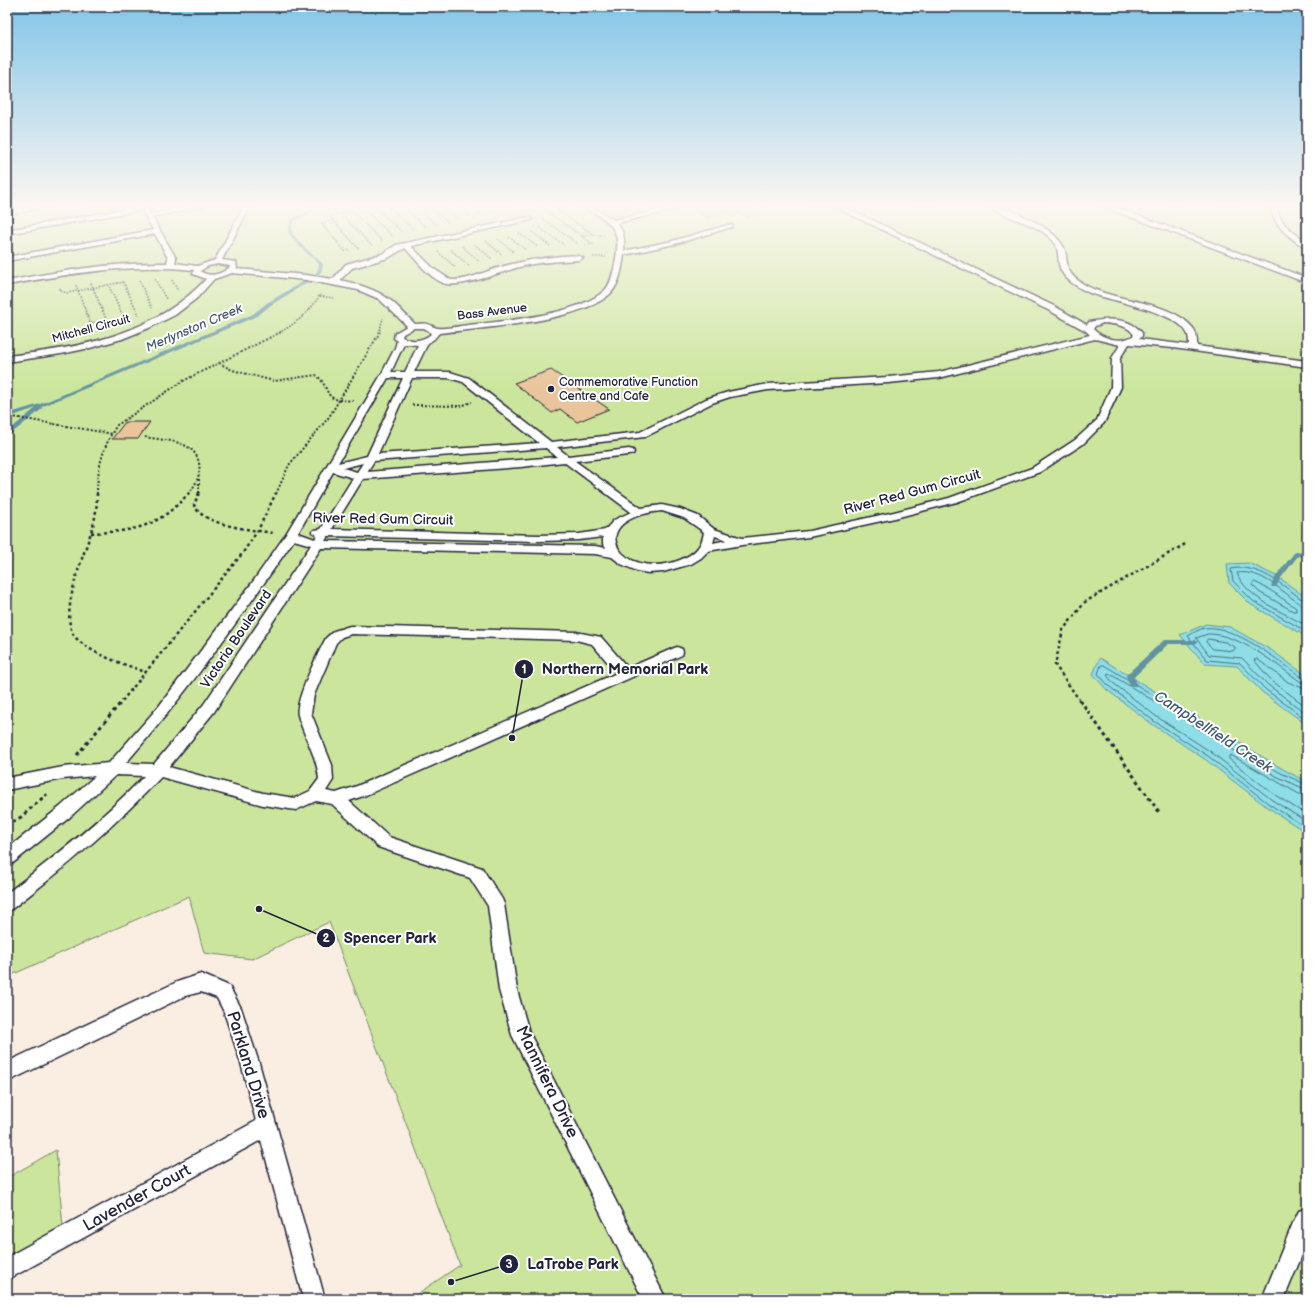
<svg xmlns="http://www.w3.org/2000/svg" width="1314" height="1306" font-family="'Balsamiq Sans',sans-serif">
<rect width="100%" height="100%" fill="#f9eee1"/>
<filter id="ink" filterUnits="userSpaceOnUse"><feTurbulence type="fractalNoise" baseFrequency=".025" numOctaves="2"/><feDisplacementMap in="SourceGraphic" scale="8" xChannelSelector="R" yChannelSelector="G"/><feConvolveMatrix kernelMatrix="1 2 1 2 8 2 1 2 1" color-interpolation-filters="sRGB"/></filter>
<g filter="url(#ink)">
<path fill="#cbe69c" stroke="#76846c" d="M 7,206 L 1307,206 L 1307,1299 L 410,1299 L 460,1265 L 329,922 L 252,959 L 204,953 L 189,896 L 7,977 Z
M 56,1150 L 64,1238 L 7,1270 L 7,1178 Z"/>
<path fill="#8ddee7" stroke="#6293a2" d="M 1249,563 L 1278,577 L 1307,598 L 1307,637 L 1250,604 L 1229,583 L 1227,564 Z
M 1206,624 L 1230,627 L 1271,650 L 1307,676 L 1307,725 L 1262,692 L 1237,666 L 1205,664 L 1180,635 Z
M 1100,658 L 1281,768 L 1307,782 L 1307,833 L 1267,807 L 1206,760 L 1152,724 L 1107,690 L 1093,674 Z"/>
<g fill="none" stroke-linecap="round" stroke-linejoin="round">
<path stroke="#4d6d80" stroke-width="1" d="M 1255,582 L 1270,590 L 1296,608 L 1296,611 L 1293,611 L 1259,592 L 1252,585 Z
M 1307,601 L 1303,600 C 1282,585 1258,563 1231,569 L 1233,581 L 1253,601 L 1307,632
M 1307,606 L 1301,605 C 1283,592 1261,569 1237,573 C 1245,597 1286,614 1307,626
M 1208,639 L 1225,642 L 1235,647 L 1235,649 L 1233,651 L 1213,649 L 1206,642 Z
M 1307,678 L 1303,678 C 1282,663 1231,623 1205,628 C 1199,629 1193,633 1188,636 L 1207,660 L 1240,663 L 1265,689 L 1307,720
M 1307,684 L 1301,682 C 1277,665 1238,633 1208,634 C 1204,635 1200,637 1196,638 L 1209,655 L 1242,658 L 1268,685 L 1307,714
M 1307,690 L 1288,682 L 1257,659 L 1254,660 L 1272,681 L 1307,707
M 1307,785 L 1279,772 L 1104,665 L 1101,665 L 1098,674 L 1110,687 L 1154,721 L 1208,756 L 1269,804 L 1307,828
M 1307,790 L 1276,776 L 1110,674 L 1107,675 L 1113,683 L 1157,717 L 1211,752 L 1272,800 L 1307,822
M 1307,796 L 1299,794 L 1231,755 L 1229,756 L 1229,759 L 1275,795 L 1307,815"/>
<path fill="#6293a2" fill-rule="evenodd" d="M 319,206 L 326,206 L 313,211 L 293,222 L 292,233 L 302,245 L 323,264 L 322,270 L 318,276 L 271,305 L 257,316 L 41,407 L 43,408 L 42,409 L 7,437 L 7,432 L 36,408 L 7,418 L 7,414 L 43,403 L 253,314 L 267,303 L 315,274 L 318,270 L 319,264 L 300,247 L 288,233 L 290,220 L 311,209 Z
M 1296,552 L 1307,553 L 1307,557 L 1298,556 L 1281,578 L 1276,587 L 1272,587 L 1271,586 L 1276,576 L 1294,553 Z
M 1164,640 L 1195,640 L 1198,642 L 1195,644 L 1168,644 L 1134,677 L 1137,684 L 1136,686 L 1130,686 L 1126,676 L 1127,674 Z"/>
</g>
<path fill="#eac59b" stroke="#22223b" d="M 551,370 L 609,409 L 577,422 L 560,409 L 552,413 L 514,383 Z
M 125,422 L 150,422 L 138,439 L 112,439 Z"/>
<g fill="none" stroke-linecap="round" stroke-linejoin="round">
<defs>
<path id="service" d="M 34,206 L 50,206 L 7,215 L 7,211 Z
M 142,206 L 146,207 L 150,214 L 190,206 L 205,206 L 152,217 L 176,258 L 175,263 L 197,266 L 215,260 L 244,206 L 250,206 L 222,260 L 236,262 L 237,269 L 306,275 L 333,279 L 346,264 L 382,254 L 396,245 L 529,217 L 532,219 L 531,220 L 411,246 L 434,269 L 451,280 C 468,281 485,271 501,267 C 521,261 541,258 562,256 C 568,256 578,254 583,258 L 579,260 C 561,261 544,262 527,265 C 508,269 459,290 443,283 C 428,277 416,259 405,248 L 388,258 L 352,268 L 340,280 C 357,284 376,289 390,300 C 399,307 406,316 415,324 C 419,324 423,323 427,324 C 431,325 435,328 438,328 C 447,329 459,326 468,325 C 504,321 579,315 605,290 C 611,284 613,272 615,264 C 619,242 620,228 598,215 C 593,212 587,210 582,206 L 591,206 L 614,220 L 676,206 L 690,206 L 617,223 C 624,232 625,240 624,251 L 672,241 L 728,225 L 732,225 L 732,227 L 675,244 L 624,255 C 622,268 620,283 611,293 C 582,322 480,328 439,333 L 434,339 L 428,343 L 414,372 L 450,372 L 469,378 L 551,442 L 640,432 L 706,399 L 728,392 L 768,384 L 888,377 L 939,372 L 1090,335 L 1086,331 L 1050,311 L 833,206 L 842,206 L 1056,307 L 1087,325 L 1089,322 C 1107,318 1130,317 1142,333 L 1142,336 L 1139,339 L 1189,345 C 1189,341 1189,336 1187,333 C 1178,312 1111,301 1090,293 C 1079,288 1064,280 1060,268 C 1057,259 1060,249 1054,242 C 1036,221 1009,221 990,206 C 1009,206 1054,228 1063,246 C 1066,251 1066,257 1067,263 C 1068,275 1079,282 1089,287 C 1119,302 1171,301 1193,328 C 1197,333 1197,340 1197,346 L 1307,361 L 1307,367 L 1173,348 L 1129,344 L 1120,358 L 1121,387 L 1104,423 L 1083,444 L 1040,472 L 957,502 L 895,518 L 809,537 L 742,545 L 708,551 L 701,558 L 691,564 L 663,572 L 648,573 L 637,571 L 621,564 L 612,557 L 595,554 L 321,548 L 214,712 L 169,767 L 263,793 L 295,798 L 310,791 L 319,779 C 317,756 304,737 298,715 C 294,702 319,651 326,638 L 334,631 L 350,626 L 576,632 L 601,637 L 628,668 L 672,649 L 677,647 L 682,649 L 683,652 L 682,655 L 366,795 L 349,801 L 389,837 L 482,868 L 502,899 L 504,904 L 517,990 L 529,1032 L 666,1299 L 643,1299 L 512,1035 L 499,990 L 488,906 L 470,878 L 378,847 L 332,804 L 316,801 L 296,810 L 263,805 L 161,777 C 116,825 65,868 13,908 L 7,911 L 7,893 C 55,857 103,819 144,776 L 116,775 L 70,817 L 13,863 L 7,865 L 7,849 L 60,807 L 95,776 L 63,779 L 7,790 L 7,778 L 63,767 L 109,763 L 159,706 L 252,583 L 286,534 L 381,375 L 395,348 L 397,341 L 394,338 L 395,333 L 407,326 L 379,299 L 358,290 L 306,280 L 232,273 L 214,279 L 197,298 L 175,315 L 149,328 L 122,339 L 90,348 L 61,354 L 7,362 L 7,356 C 80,348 154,335 206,279 L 193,274 L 194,270 C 130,263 69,274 7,285 L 7,281 C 60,271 113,262 167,263 L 168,258 L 155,234 L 7,261 L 7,257 L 153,230 L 142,210 L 7,234 L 7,230 ZM 218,264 L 230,266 L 230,267 C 222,274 210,278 200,271 L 208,266 ZM 1103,323 C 1113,324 1129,325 1134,335 C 1123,344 1102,339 1093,329 L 1095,326 ZM 414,328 L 424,328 L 429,331 L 431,334 C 423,341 412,342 402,337 L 403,334 ZM 1095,339 L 1120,345 L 1112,358 L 1111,387 L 1097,420 L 1075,440 L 1032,468 L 949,498 L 894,512 L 809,531 L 742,538 L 714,529 L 698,516 L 680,509 L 662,505 L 641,508 L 575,461 L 629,455 L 633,454 L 634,452 L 633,450 L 629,449 L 568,456 L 557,447 L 645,437 L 712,403 L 730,397 L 768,390 L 888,383 L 939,378 ZM 404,344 L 418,345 L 405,372 L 391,372 ZM 388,378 L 403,378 L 367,456 L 338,463 ZM 412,378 L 449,378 L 463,382 L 539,443 L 378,454 ZM 546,448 L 557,457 L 367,472 L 374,461 ZM 564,462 L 631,512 L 614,520 L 605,530 L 579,534 L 539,535 L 332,529 L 363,479 L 521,467 ZM 363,463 L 357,472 L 343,468 ZM 333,472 L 353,478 L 321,529 L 314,530 L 312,532 L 317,535 L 315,539 L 298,533 ZM 662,511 L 684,518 L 704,532 C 702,547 694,554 680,560 C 621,583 579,519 662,511 ZM 328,536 L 539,541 L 579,540 L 603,537 L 603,544 L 606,548 L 595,546 L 325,541 ZM 715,536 L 727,540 L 713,543 ZM 294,540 L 311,545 L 204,704 L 154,764 L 126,763 C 187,693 241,617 294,540 ZM 351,634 L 576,640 L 592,644 L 617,673 L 357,786 L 336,793 L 326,791 L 333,780 L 332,765 L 311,713 L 314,695 L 336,643 L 342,637 Z
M 1102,206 L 1112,206 L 1307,278 L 1307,283 Z
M 1271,206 L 1277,206 C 1277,223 1295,233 1307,242 L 1307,247 C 1293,243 1270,221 1271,206 Z
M 201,974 L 229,986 L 241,1008 L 259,1063 L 325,1299 L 303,1299 L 261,1140 L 7,1280 L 7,1257 L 256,1121 L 241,1063 L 224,1012 L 217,998 L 201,992 L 185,996 L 7,1082 L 7,1062 L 177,982 Z
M 1307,1208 L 1307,1243 L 1284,1299 L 1262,1299 L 1293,1223 L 1299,1211 Z"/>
</defs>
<use href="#service" stroke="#22223b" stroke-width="3"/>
<path stroke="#22223b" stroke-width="1.5" stroke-dasharray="1.5 1.5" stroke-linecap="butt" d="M 361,206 L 392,236
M 374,206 L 402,232
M 388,206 L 413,229
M 402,206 L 426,227
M 416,206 L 438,226
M 429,206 L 449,223
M 443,206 L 460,220
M 457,206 L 471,217
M 470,206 L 482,215
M 484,206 L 493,213
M 497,206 L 504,211
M 539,206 L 593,244 L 584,246
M 703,206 L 720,216
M 711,206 L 725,214
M 719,206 L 731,213
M 727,206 L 749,218
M 735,206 L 754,216
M 743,206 L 760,215
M 699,209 L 714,217
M 558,210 L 594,235 L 581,236
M 547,212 L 567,206
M 697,212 L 709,218
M 340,213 L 372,246
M 542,218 L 578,244
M 333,220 L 330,217 L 351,210 L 382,241
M 539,227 L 564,245
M 532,232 L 550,246
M 519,233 L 538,247
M 594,235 L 604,235
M 509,237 L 526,250
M 498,239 L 514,252
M 486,241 L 502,255
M 474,244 L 492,259
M 462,246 L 480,262
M 450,249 L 469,266
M 349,250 L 345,251 L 321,223 L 333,220 L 359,249
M 438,252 L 455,267
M 593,257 L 606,257
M 155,279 L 166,299
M 139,280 L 152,308
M 172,280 L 178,291
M 123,282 L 139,315
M 91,283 L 109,326
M 108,284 L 124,319
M 76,285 L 90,323 L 107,320
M 60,288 L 61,291 L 67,293 L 123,282
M 320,296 L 333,298
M 279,333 C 296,323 311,312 320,294
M 379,333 L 383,318"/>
<path stroke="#22223b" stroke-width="2" stroke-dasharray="2 2" stroke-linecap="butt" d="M 219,363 L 232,370 L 274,381 L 316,375 C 326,382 326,395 333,398 C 339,401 347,400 353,401
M 412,405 L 461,406 L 472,402
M 7,416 L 113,434
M 145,437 C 164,441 194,439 199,463 C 201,475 196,485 188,494
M 199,479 L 199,494
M 97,494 C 97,469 103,446 117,425 L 183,381 L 281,332
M 276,494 L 289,465 L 329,417 L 380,332"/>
<path stroke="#22223b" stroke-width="2.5" stroke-dasharray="3 3" stroke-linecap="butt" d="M 97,493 C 97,504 96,515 93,526 C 86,551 55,619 77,639 C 95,656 122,663 145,672
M 199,493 L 194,505 C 202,526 254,530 274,533
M 91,533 C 136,531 157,528 189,493
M 122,701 L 242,554 L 258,530 L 276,493
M 1080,701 L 1055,665 L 1063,630 L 1085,602 L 1187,543"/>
<path stroke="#22223b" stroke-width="3" stroke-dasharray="3.5 3.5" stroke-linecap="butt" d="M 1080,700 L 1159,812
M 77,755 L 123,700
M 7,826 L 21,817 L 47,794"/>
<use href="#service" fill="#fff" fill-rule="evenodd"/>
</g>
</g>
<linearGradient id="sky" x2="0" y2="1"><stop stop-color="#83c5e8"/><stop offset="0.53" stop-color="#fcf7f2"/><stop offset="1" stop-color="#fcf7f2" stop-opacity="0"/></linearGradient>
<rect width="1314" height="389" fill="url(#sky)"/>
<circle fill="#22223b" stroke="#fff" stroke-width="1.5" cx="551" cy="389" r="4"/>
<g text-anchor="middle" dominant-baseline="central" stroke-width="4" stroke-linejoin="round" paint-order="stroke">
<g font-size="12" fill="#22223b" stroke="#fff">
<text transform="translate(492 312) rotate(-7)">Bass Avenue</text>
<text transform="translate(91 329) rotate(-15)">Mitchell Circuit</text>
</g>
<g font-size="12" fill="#22223b" stroke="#fff" text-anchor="start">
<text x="559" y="382">Commemorative Function<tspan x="559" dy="14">Centre and Cafe</tspan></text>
</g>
<g font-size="13" font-style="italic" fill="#425a6f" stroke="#fff">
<text transform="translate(194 328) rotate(-23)">Merlynston Creek</text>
</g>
<g font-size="14" fill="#22223b" stroke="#fff">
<text transform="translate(912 492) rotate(-15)">River Red Gum Circuit</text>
<text transform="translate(383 519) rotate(1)">River Red Gum Circuit</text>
<text transform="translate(236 639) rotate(-56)">Victoria Boulevard</text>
</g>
<g font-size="15" font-style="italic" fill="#425a6f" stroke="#fff">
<text transform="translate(1213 732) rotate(33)">Campbellfield Creek</text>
</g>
<g font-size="17" fill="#22223b" stroke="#fff">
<text transform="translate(248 1065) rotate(73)">Parkland Drive</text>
<text transform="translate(547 1082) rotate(64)">Mannifera Drive</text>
<text transform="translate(137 1198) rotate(-29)">Lavender Court</text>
</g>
</g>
<path fill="none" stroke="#22223b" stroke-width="1.5" d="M512 738L524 669M259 909L326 938M451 1282L509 1264"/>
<g fill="#22223b" stroke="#fff" stroke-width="1.5">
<circle cx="512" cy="738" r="4"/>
<circle cx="259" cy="909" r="4"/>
<circle cx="451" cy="1282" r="4"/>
<circle cx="524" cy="669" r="10"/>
<circle cx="326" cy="938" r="10"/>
<circle cx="509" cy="1264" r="10"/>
</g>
<g font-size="12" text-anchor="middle" font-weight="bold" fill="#fff">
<text x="524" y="673">1</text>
<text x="326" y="942">2</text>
<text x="509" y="1268">3</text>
</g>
<g font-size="15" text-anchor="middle" font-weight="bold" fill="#22223b" stroke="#fff" stroke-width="4" stroke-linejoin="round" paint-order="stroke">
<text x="625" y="674">Northern Memorial Park</text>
<text x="390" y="943">Spencer Park</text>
<text x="573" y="1269">LaTrobe Park</text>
</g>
<rect width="1314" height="1306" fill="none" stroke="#fff" stroke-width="24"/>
<rect x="12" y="12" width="1290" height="1282" fill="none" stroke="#22223b" stroke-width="1.5" filter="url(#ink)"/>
</svg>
